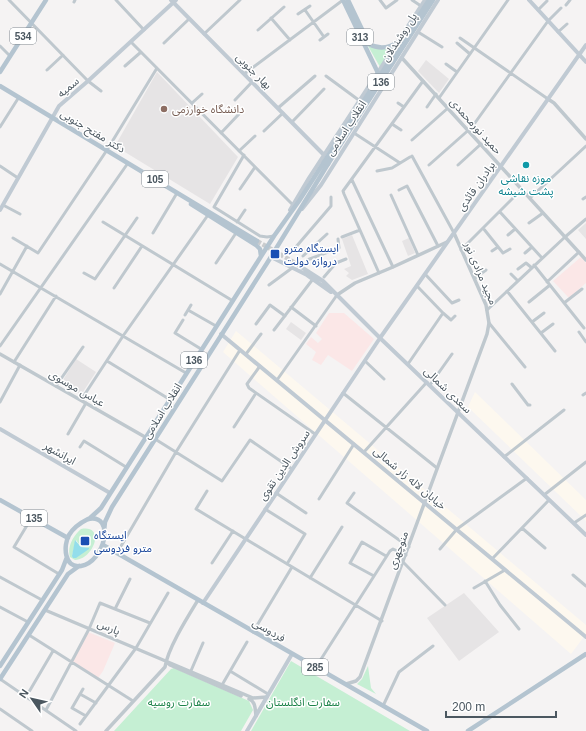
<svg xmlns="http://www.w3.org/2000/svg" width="586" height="731" font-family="Helvetica,'Noto Sans Arabic',sans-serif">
<rect width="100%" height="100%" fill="#f5f3f3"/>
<path fill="#fdf8ef" d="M 236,331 L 586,625 L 586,634 L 571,654 L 223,352 Z
M 475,392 L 586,500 L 586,521 L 468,407 Z"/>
<path fill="#e6e4e5" d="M 426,60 L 449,79 L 439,93 L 418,71 Z
M 157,72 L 238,157 L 210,204 L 115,146 Z
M 586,223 L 586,239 L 578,230 Z
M 352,235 L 368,274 L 352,280 L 346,276 L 349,273 L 344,269 L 351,266 L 342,239 Z
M 409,238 L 415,253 L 408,256 L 402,241 Z
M 291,322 L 306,333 L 301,340 L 286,329 Z
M 76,359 L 96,372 L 81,395 L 61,383 Z
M 464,593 L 499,632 L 459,661 L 427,618 Z"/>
<path fill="#fbe7e7" d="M 581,257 L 586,263 L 586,283 L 569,298 L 553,281 Z
M 329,313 L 344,313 L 374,339 L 352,371 L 328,355 L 321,365 L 312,360 L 316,352 L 306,344 L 311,337 L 318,343 L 322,339 L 316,333 Z
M 88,632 L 115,643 L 103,671 L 98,678 L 72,661 Z"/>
<path fill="#c5efd3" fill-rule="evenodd" d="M 368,46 L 393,47 L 380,67 Z
M 81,529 C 106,524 94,559 75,560 L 70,557 C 67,547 73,536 81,529 ZM 76,540 L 81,547 L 89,548 L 72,556 Z
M 291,661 L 410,731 L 251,731 Z
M 368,666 L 371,688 L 376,694 L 357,684 L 362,679 Z
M 174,668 L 249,701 L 253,710 L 241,731 L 114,731 L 171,669 Z"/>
<path fill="#93deeb" d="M 75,540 L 81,547 L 89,548 L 89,549 L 76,558 L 73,558 L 72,556 Z"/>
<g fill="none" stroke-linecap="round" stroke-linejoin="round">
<path stroke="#caccce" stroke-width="4.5" stroke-dasharray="4.5 2" stroke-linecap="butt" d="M 257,241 L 295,263"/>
<path stroke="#bfc8ce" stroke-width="3" d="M 9,0 L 88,81 L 101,91
M 116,0 L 144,30
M 380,0 L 386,8 L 397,0
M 412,0 L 421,6
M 74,2 L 75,0
M 566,5 L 570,0
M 305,10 L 324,37
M 538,10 L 547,1
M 298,14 L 310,6
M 271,18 L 290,40
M 258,30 L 284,7
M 418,32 L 442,47
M 558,32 L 567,24
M 204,34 L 240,0
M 460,38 L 548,99
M 320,40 L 328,34
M 131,42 L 293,205
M 164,43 L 189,19
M 457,43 L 470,54
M 0,46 L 10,56
M 446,64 L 457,72
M 125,66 L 141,52
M 47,70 L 63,55
M 244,74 L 343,0
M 326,76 L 360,101
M 439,98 L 508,0
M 235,100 L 252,82
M 192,103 L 202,94
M 398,103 L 404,107
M 427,107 L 436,94
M 278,108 L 315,76
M 292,122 L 324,89
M 392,124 L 401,130
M 0,127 L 19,97
M 264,131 L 283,113
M 221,133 L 239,114
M 354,133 L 400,163
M 412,140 L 448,108
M 239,151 L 255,136
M 244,155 L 214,207 L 260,236 L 267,237 L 274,236
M 412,156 L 454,233
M 429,165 L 472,127 L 548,21 L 561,8
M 458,165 L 481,144
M 0,166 L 18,178
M 377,171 L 392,168 L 410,157
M 352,180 L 393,267
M 240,189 L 255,167
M 399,190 L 407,186 L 438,246
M 391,195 L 418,255
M 530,198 L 586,146
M 583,199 L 586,197
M 3,205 L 20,214
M 500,212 L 542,258
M 103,222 L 233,301
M 237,222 L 245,210
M 529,223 L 543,213
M 483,228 L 503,253 L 510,249
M 153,233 L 177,193
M 508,235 L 515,229
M 342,237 L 360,230
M 13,238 L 38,253 L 107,150 L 157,68
M 295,248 L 331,206 L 331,197
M 461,250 L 522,189
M 492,251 L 498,247
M 525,253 L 532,247
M 303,256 L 327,234
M 307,260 L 339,248 L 338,239
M 216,263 L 236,233
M 0,264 L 186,373
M 534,265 L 584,328
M 518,269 L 526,263 L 532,268
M 84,273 L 95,279 L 137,218
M 379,273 L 344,194 L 343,191 L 423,81
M 425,274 L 452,303 L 459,300
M 511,274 L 518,281
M 324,277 L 336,263 L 346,259
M 475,278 L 486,270
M 547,282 L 579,252
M 269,285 L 292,268
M 114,288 L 142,246
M 507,291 L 555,351
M 0,294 L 27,246
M 529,302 L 550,285
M 564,303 L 582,289
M 291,307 L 316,326
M 188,310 L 216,326
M 487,310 L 565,237 L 586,219
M 443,313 L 451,320 L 455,316
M 185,315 L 191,305
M 183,320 L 175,333 L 201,349
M 532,322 L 544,313
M 489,323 L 525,367
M 256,324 L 270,305 L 285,316
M 274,330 L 313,279
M 579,332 L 586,342
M 541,333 L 553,324
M 0,346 L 128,163
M 246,354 L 261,334
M 107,361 L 169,399
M 365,361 L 384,379
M 14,362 L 56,296
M 408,364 L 443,313 L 417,286
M 260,366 L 247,384 L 249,388 L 315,434
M 277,380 L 337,295
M 512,384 L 528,405 L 530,405
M 430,385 L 452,354
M 56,386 L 83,347
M 343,393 L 437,468
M 583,395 L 586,393
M 81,400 L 123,336 L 208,215
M 0,402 L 20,365
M 234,427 L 256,393
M 68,434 L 86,403
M 155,439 L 222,481 L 250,440 L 292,469
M 80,447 L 84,441 L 126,467
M 364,452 L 427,382
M 504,457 L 564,410
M 207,491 L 196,509 L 382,621
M 276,493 L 306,513
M 354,493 L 347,503 L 409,547
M 544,495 L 586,462
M 319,499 L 354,444
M 265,509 L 305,534 L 287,564
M 32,517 L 14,547 L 59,574
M 574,523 L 586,515
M 522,528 L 545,548
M 440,549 L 457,529 L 527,478
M 117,553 L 176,452 L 240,350
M 492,559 L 549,500
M 403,562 L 445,605
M 212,563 L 233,531
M 573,575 L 586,586
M 374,576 L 350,563 L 362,542 L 386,556
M 0,577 L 42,600
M 310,578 L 342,527
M 485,581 L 500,605 L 519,629
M 474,588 L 505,570
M 0,607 L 28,622
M 115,609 L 130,579
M 253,632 L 292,567
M 29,635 L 133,701
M 316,667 L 390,551 L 393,549 L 406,555
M 230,671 L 268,694
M 190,673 L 203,643
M 0,679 L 76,731
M 222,685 L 247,642
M 83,689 L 72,708 L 86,716
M 80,694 L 96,703
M 26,697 L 53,651
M 383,706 L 399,672 L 433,646
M 0,709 L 32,731
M 46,710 L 89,629 L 100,603 L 150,623
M 80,724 L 136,648 L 168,593"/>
<path stroke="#bfc8ce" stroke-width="3.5" d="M 402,58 L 586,260
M 548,99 L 554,103 L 586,139
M 337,295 L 355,283 L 393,267 L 447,242
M 0,354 L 145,437
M 45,610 L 253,698 L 267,697
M 167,662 L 170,665 L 241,696
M 346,684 L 356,681 L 360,677 L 487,334 L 489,323 L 486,305 L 454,233
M 249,699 C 256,702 255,709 256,716
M 106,731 L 165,667 C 168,648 187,618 198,600"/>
<path stroke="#c0cad3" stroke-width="4" d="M 171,0 L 324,155
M 529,0 L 586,62
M 302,209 L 321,185 L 438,0
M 0,210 L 59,106 L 88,81 L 176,0
M 290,210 L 309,178 L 425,0
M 271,257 L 307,275 L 331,292
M 295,263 L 323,281 L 380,338 L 586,535
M 221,334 L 586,637
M 0,429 L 110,493
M 203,603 L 380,338 L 586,45
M 247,731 L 292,654"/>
<path stroke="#b4c4d0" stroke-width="4.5" d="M 343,0 L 378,73
M 348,0 L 369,44 C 380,50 389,48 398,42
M 0,72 L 46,0
M 0,86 L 257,241
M 191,204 L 256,245 L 260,249 L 261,256
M 0,500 L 68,538
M 88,519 C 116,513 105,562 81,566 C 64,569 63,545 69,535 C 73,528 80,523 88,519 Z
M 89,519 L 101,508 L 274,236 L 299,201 L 324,162
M 104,531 L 105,522 L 112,507 L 269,260 L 328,164
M 103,545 L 427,731
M 0,666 L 62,570 L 67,557
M 0,679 L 68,574 L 79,566
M 468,731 L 586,654"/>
<path stroke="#b4c4d0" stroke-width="4.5" d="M 324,162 L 429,0
M 328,164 L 433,0"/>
</g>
<circle fill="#8d6e63" stroke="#fff" stroke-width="1.5" cx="164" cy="109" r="4"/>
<circle fill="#0f9aa8" stroke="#fff" stroke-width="1.5" cx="526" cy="165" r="4"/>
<g fill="#1a4fb4" stroke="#fff" stroke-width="1.5">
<rect x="270" y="249" width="10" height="10" rx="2"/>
<rect x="80" y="536" width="10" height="10" rx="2"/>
</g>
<g text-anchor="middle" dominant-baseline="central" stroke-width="3" stroke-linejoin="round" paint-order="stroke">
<g fill="#fff" stroke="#818990" stroke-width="1">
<rect x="10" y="28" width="26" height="16" rx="3"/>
<rect x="347" y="29" width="26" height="16" rx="3"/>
<rect x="368" y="74" width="26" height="16" rx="3"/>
<rect x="142" y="171" width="26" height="16" rx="3"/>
<rect x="181" y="352" width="26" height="16" rx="3"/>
<rect x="21" y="510" width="26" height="16" rx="3"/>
<rect x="302" y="659" width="26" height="16" rx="3"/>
</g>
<g font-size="10" font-weight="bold" fill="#4b5760">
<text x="23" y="36">534</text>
<text x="360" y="37">313</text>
<text x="381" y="82">136</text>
<text x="155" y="179">105</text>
<text x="194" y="360">136</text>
<text x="34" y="518">135</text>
<text x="315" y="667">285</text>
</g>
<g font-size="11" fill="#4b5760" stroke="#fff">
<text transform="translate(399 37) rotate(-57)">پل روشندلان</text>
<text transform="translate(254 71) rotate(45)">بهار جنوبی</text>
<text transform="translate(68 87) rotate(-40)">سمیه</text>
<text transform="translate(476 126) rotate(48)">حمید نورمحمدی</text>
<text transform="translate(346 128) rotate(-57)">انقلاب اسلامی</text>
<text transform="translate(93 131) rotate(31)">دکتر مفتح جنوبی</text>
<text transform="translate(476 186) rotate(-55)">برادران قائدی</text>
<text transform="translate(481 273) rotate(67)">مجید مرادی نور</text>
<text transform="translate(77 388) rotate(30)">عباس موسوی</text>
<text transform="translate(448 390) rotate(44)">سعدی شمالی</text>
<text transform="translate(162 411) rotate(-58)">انقلاب اسلامی</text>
<text transform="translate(60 453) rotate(30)">ایرانشهر</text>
<text transform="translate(284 465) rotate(-56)">سروش الدین تقوی</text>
<text transform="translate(410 478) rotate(40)">خیابان لاله زار شمالی</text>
<text transform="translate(398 550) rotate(-70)">منوچهری</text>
<text transform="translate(109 627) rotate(22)">پارس</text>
<text transform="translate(269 630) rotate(30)">فردوسی</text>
</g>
<g font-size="11" fill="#785e54" stroke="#fff" text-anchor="start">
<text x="172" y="109">دانشگاه خوارزمی</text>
</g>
<g font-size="11" fill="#0d838f" stroke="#fff">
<text x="526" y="178">موزه نقاشی<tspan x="526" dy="13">پشت شیشه</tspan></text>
</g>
<g font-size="11" fill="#164399" stroke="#fff" text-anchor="start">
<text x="284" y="248">ایستگاه مترو<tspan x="284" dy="13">دروازه دولت</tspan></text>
<text x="94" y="535">ایستگاه<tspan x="94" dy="13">مترو فردوسی</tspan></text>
</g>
<g font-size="11" fill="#1b8248" stroke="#fff">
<text x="179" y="702">سفارت روسیه</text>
<text x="303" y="702">سفارت انگلستان</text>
</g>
</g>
<g transform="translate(32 699) rotate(304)" stroke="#ffffff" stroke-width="3" paint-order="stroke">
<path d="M0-3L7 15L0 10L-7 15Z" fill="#4b5760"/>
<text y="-6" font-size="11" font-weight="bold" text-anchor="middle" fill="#4b5760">N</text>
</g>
<path d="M446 711v6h110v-6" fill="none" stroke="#4b5760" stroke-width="2"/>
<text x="452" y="711" font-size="12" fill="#4b5760" stroke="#ffffff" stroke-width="3" paint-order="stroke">200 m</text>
</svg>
